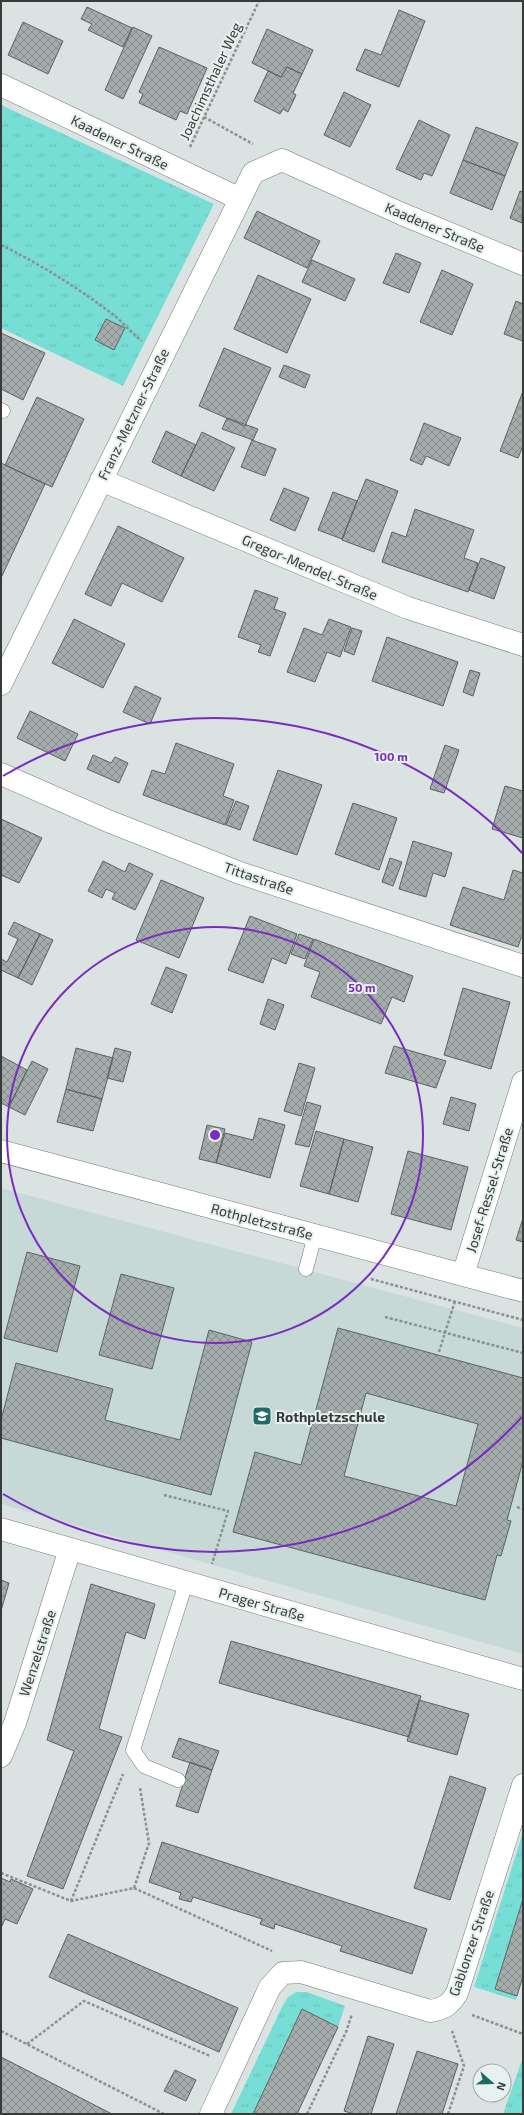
<svg xmlns="http://www.w3.org/2000/svg" width="524" height="2115" font-family="'Exo 2',sans-serif">
<defs>
<pattern id="grass-tufts" width="24" height="20" patternUnits="userSpaceOnUse"><rect width="24" height="20" fill="#77ded6"/><path d="M3 7l-1-3M5 7V3M7 7l1-3M15 17l-1-3M17 17v-4M19 17l1-3" fill="none" stroke="#68bfb8"/></pattern>
<pattern id="building-cross-hatch" width="8" height="8" patternUnits="userSpaceOnUse"><rect width="8" height="8" fill="#a4adac"/><path d="M0 0l8 8M0 8l8-8" fill="none" stroke="#868e8d"/></pattern>
</defs>
<rect width="100%" height="100%" fill="#dae3e2"/>
<path fill="#c7d9d7" d="M 1,1188 L 523,1328 L 523,1654 L 1,1504 Z"/>
<path fill="url(#grass-tufts)" d="M 1,105 L 214,204 L 123,386 L 1,328 Z
M 523,1832 L 523,1899 L 495,1989 L 517,1996 L 516,2000 L 474,1987 Z
M 296,1992 L 307,1992 L 345,2006 L 338,2027 L 302,2009 L 253,2114 L 231,2114 L 282,2007 L 288,1997 Z
M 523,2057 L 523,2114 L 503,2114 Z"/>
<path fill="url(#building-cross-hatch)" stroke="#5b6362" fill-rule="evenodd" d="M 87,7 L 132,28 L 123,47 L 88,30 L 92,24 L 81,19 Z
M 399,10 L 425,21 L 399,87 L 356,70 L 365,49 L 381,55 Z
M 23,22 L 63,41 L 48,74 L 8,55 Z
M 133,27 L 152,36 L 123,99 L 105,90 Z
M 267,29 L 313,50 L 302,74 L 287,67 L 281,77 L 252,63 Z
M 159,47 L 207,68 L 187,114 L 180,111 L 176,120 L 139,103 L 143,94 L 139,92 Z
M 287,67 L 302,74 L 293,93 L 296,95 L 288,112 L 283,109 L 280,114 L 254,101 L 268,71 L 281,77 Z
M 344,92 L 371,105 L 350,147 L 324,135 Z
M 419,120 L 450,135 L 432,176 L 424,173 L 421,180 L 396,169 Z
M 476,127 L 518,143 L 505,176 L 463,160 Z
M 463,160 L 505,176 L 492,210 L 450,193 Z
M 520,191 L 523,192 L 522,223 L 510,218 Z
M 257,211 L 320,241 L 307,268 L 244,238 Z
M 396,253 L 421,263 L 409,293 L 383,283 Z
M 312,260 L 355,279 L 345,301 L 302,282 Z
M 442,270 L 473,284 L 452,335 L 420,322 Z
M 258,275 L 311,299 L 287,353 L 234,329 Z
M 516,301 L 523,304 L 523,341 L 504,334 Z
M 106,319 L 125,328 L 114,350 L 95,340 Z
M 1,333 L 45,353 L 23,400 L 1,389 Z
M 224,348 L 271,368 L 245,426 L 199,406 Z
M 284,365 L 310,375 L 305,388 L 279,377 Z
M 523,391 L 523,446 L 518,458 L 500,451 Z
M 37,397 L 84,419 L 52,487 L 5,465 Z
M 227,418 L 258,429 L 253,440 L 222,429 Z
M 424,423 L 461,438 L 449,466 L 426,456 L 422,465 L 410,460 Z
M 166,431 L 196,445 L 181,476 L 152,462 Z
M 202,432 L 235,448 L 214,491 L 181,476 Z
M 252,440 L 276,449 L 265,476 L 241,467 Z
M 1,463 L 45,484 L 1,578 Z
M 366,479 L 398,491 L 374,552 L 342,540 Z
M 284,488 L 309,498 L 295,531 L 270,520 Z
M 333,492 L 357,501 L 342,539 L 318,530 Z
M 415,509 L 474,530 L 464,558 L 478,563 L 468,592 L 382,562 L 392,532 L 406,537 Z
M 118,526 L 184,558 L 162,602 L 122,583 L 111,606 L 85,594 Z
M 481,558 L 505,567 L 494,599 L 469,590 Z
M 255,590 L 278,598 L 274,609 L 286,613 L 270,656 L 258,652 L 261,645 L 238,637 Z
M 74,619 L 125,644 L 103,688 L 52,663 Z
M 329,619 L 351,627 L 340,657 L 327,652 L 315,682 L 287,672 L 304,628 L 322,635 Z
M 352,628 L 362,631 L 354,655 L 344,651 Z
M 387,637 L 458,662 L 443,706 L 372,681 Z
M 470,670 L 480,673 L 473,696 L 463,692 Z
M 135,686 L 161,698 L 150,724 L 123,712 Z
M 30,711 L 78,734 L 65,761 L 17,738 Z
M 176,743 L 234,764 L 223,796 L 234,800 L 225,825 L 143,795 L 152,770 L 165,774 Z
M 445,745 L 459,750 L 444,793 L 430,789 Z
M 93,755 L 111,763 L 115,757 L 128,763 L 119,783 L 87,769 Z
M 278,770 L 322,785 L 297,855 L 253,840 Z
M 505,786 L 523,791 L 523,838 L 492,829 Z
M 236,801 L 249,806 L 240,830 L 226,825 Z
M 353,803 L 397,818 L 379,870 L 335,854 Z
M 1,819 L 42,838 L 19,883 L 1,875 Z
M 413,841 L 452,853 L 445,877 L 433,873 L 426,897 L 399,889 Z
M 390,858 L 402,862 L 393,886 L 382,882 Z
M 103,861 L 125,872 L 129,863 L 153,874 L 135,910 L 112,899 L 115,893 L 106,889 L 102,898 L 88,891 Z
M 513,870 L 523,873 L 523,938 L 521,938 L 518,947 L 450,925 L 463,887 L 504,900 Z
M 161,880 L 204,898 L 179,958 L 136,940 Z
M 250,916 L 297,934 L 286,964 L 272,958 L 263,983 L 228,970 Z
M 14,922 L 40,934 L 18,978 L 1,970 L 1,959 L 7,962 L 18,939 L 8,934 Z
M 40,934 L 53,940 L 32,985 L 18,978 Z
M 299,934 L 313,939 L 305,959 L 291,954 Z
M 314,939 L 413,976 L 404,1002 L 392,997 L 381,1024 L 311,997 L 320,972 L 304,966 Z
M 166,967 L 187,975 L 172,1013 L 151,1004 Z
M 463,988 L 510,1002 L 491,1069 L 444,1055 Z
M 268,999 L 284,1005 L 275,1030 L 260,1024 Z
M 394,1046 L 446,1061 L 436,1088 L 385,1073 Z
M 76,1048 L 113,1058 L 102,1099 L 66,1089 Z
M 115,1048 L 131,1052 L 123,1082 L 107,1078 Z
M 1,1056 L 27,1070 L 9,1107 L 1,1103 Z
M 32,1061 L 48,1069 L 25,1115 L 9,1107 Z
M 299,1063 L 315,1068 L 301,1116 L 284,1111 Z
M 66,1089 L 102,1099 L 93,1131 L 57,1122 Z
M 451,1097 L 476,1104 L 469,1131 L 443,1124 Z
M 307,1102 L 321,1106 L 309,1147 L 295,1144 Z
M 259,1118 L 285,1125 L 270,1178 L 216,1163 L 225,1133 L 253,1140 Z
M 207,1125 L 225,1129 L 216,1163 L 199,1159 Z
M 316,1131 L 344,1139 L 329,1194 L 300,1186 Z
M 344,1139 L 373,1147 L 358,1202 L 329,1194 Z
M 408,1151 L 468,1167 L 451,1230 L 391,1214 Z
M 523,1218 L 523,1242 L 516,1240 Z
M 27,1252 L 80,1266 L 57,1352 L 4,1338 Z
M 121,1274 L 174,1288 L 152,1369 L 99,1355 Z
M 338,1328 L 523,1378 L 523,1461 L 507,1520 L 511,1521 L 501,1556 L 497,1555 L 485,1600 L 233,1532 L 255,1452 L 301,1465 ZM 366,1393 L 478,1424 L 456,1506 L 344,1476 Z
M 209,1330 L 252,1342 L 211,1495 L 1,1438 L 1,1420 L 16,1363 L 113,1389 L 105,1420 L 180,1440 Z
M 1,1580 L 9,1583 L 1,1611 Z
M 91,1584 L 155,1604 L 145,1639 L 126,1632 L 99,1729 L 122,1737 L 63,1889 L 27,1876 L 74,1751 L 47,1740 Z
M 231,1641 L 421,1696 L 409,1737 L 219,1683 Z
M 419,1700 L 469,1714 L 457,1755 L 407,1741 Z
M 179,1738 L 219,1751 L 212,1770 L 172,1757 Z
M 190,1762 L 212,1770 L 198,1813 L 176,1806 Z
M 450,1776 L 486,1788 L 450,1900 L 414,1888 Z
M 162,1842 L 427,1929 L 412,1974 L 340,1951 L 342,1946 L 275,1924 L 274,1929 L 260,1924 L 262,1919 L 193,1897 L 191,1902 L 179,1899 L 181,1893 L 149,1882 Z
M 1,1878 L 10,1882 L 11,1879 L 33,1889 L 17,1924 L 5,1919 L 1,1928 Z
M 523,1899 L 523,1976 L 517,1996 L 495,1989 Z
M 68,1934 L 238,2008 L 219,2052 L 49,1977 Z
M 302,2009 L 338,2027 L 297,2114 L 253,2114 Z
M 368,2036 L 394,2044 L 371,2114 L 354,2114 L 344,2111 Z
M 417,2051 L 458,2064 L 442,2114 L 396,2114 Z
M 1,2057 L 112,2114 L 1,2114 Z
M 175,2070 L 196,2080 L 186,2101 L 164,2091 Z"/>
<g fill="none" stroke-linecap="round" stroke-linejoin="round">
<defs>
<path id="lane" d="M 1,410 L 3,411
M 306,1269 L 315,1235
M 178,1780 L 144,1766 L 133,1750 L 186,1583"/>
<path id="street" d="M 1,85 L 240,199
M 101,480 L 408,608 L 523,645
M 1,684 L 253,173 L 282,160 L 402,214 L 523,264
M 1,774 L 108,821 L 240,873 L 523,966
M 1,1151 L 523,1291
M 463,1275 L 523,1082
M 1,1529 L 523,1679
M 1,1756 L 15,1723 L 70,1549
M 211,2114 L 270,1987 L 283,1973 L 301,1972 L 430,2011 C 444,2009 450,2005 457,1993 L 523,1785"/>
</defs>
<use href="#lane" stroke="#737c7b" stroke-width="15"/>
<use href="#street" stroke="#737c7b" stroke-width="23"/>
<path stroke="#8a9190" stroke-width="2.5" stroke-dasharray="3 2" stroke-linecap="butt" d="M 204,117 L 253,144
M 190,147 L 259,1
M 1,245 C 40,264 76,287 110,312 C 122,321 131,333 142,341
M 371,1279 L 523,1320
M 385,1317 L 523,1353
M 439,1352 L 455,1301
M 164,1495 L 228,1511 L 212,1564
M 517,1507 L 523,1509
M 1,1873 L 71,1901 L 134,1888
M 134,1888 L 272,1951
M 134,1888 L 149,1843 L 140,1788
M 71,1901 L 123,1774
M 472,2015 L 523,2034
M 1,2031 L 164,2114
M 27,2044 L 84,2001 L 210,2056
M 307,2114 L 346,2032 L 352,2014
M 448,2114 L 464,2066 L 452,2031"/>
<use href="#lane" stroke="#fff" stroke-width="14"/>
<use href="#street" stroke="#fff" stroke-width="22"/>
</g>
<g fill="none" stroke="#7b2cbf" stroke-width="2">
<circle cx="215" cy="1135" r="208"/>
<path d="M522 1417A417 417 0 0 1 3 1494M3 776A417 417 0 0 1 522 853"/>
</g>
<defs>
<symbol id="school-square" viewBox="-11 -11 22 22"><rect x="-9" y="-9" width="18" height="18" rx="4" fill="#1e6a65" stroke="#e7f1ef"/><path d="M0-5L7-2L0 1L-7-2ZM-4 1L0 2.5L4 1V4Q0 6-4 4Z" fill="#fff"/></symbol>
</defs>
<g fill-rule="evenodd">
<use href="#school-square" x="251" y="1405" width="22" height="22"/>
</g>
<g text-anchor="middle" dominant-baseline="central" stroke-width="4" stroke-linejoin="round" paint-order="stroke">
<g font-size="14" fill="#373b3a" stroke="#e7f1ef">
<text transform="translate(210 81) rotate(-65)">Joachimsthaler Weg</text>
<text transform="translate(120 142) rotate(26)">Kaadener Straße</text>
<text transform="translate(435 227) rotate(23)">Kaadener Straße</text>
<text transform="translate(133 414) rotate(-64)">Franz-Metzner-Straße</text>
<text transform="translate(310 567) rotate(23)">Gregor-Mendel-Straße</text>
<text transform="translate(259 878) rotate(19)">Tittastraße</text>
<text transform="translate(489 1190) rotate(-73)">Josef-Ressel-Straße</text>
<text transform="translate(262 1221) rotate(15)">Rothpletzstraße</text>
<text transform="translate(262 1604) rotate(16)">Prager Straße</text>
<text transform="translate(37 1653) rotate(-72)">Wenzelstraße</text>
<text transform="translate(471 1943) rotate(-71)">Gablonzer Straße</text>
</g>
<g font-size="14" font-weight="bold" fill="#373b3a" stroke="#e7f1ef" text-anchor="start">
<text x="276" y="1416">Rothpletzschule</text>
</g>
</g>
<circle cx="215" cy="1135" r="6" fill="#7b2cbf" stroke="#e7f1ef" stroke-width="2"/>
<g font-size="12" text-anchor="middle" font-weight="bold" fill="#7b2cbf" stroke="#e7f1ef" stroke-width="4" stroke-linejoin="round" paint-order="stroke">
<text x="391" y="761">100 m</text>
<text x="362" y="992">50 m</text>
</g>
<rect width="524" height="2115" fill="none" stroke="#373b3a" stroke-width="4"/>
<g transform="translate(492 2083) rotate(110)"><circle r="19" fill="#e7f1ef" stroke="#a1a8a7"/>
<path d="M0-3L7 15L0 10L-7 15Z" fill="#1e6a65"/>
<text y="-6" font-size="11" font-weight="bold" text-anchor="middle" fill="#373b3a">N</text>
</g>
</svg>
